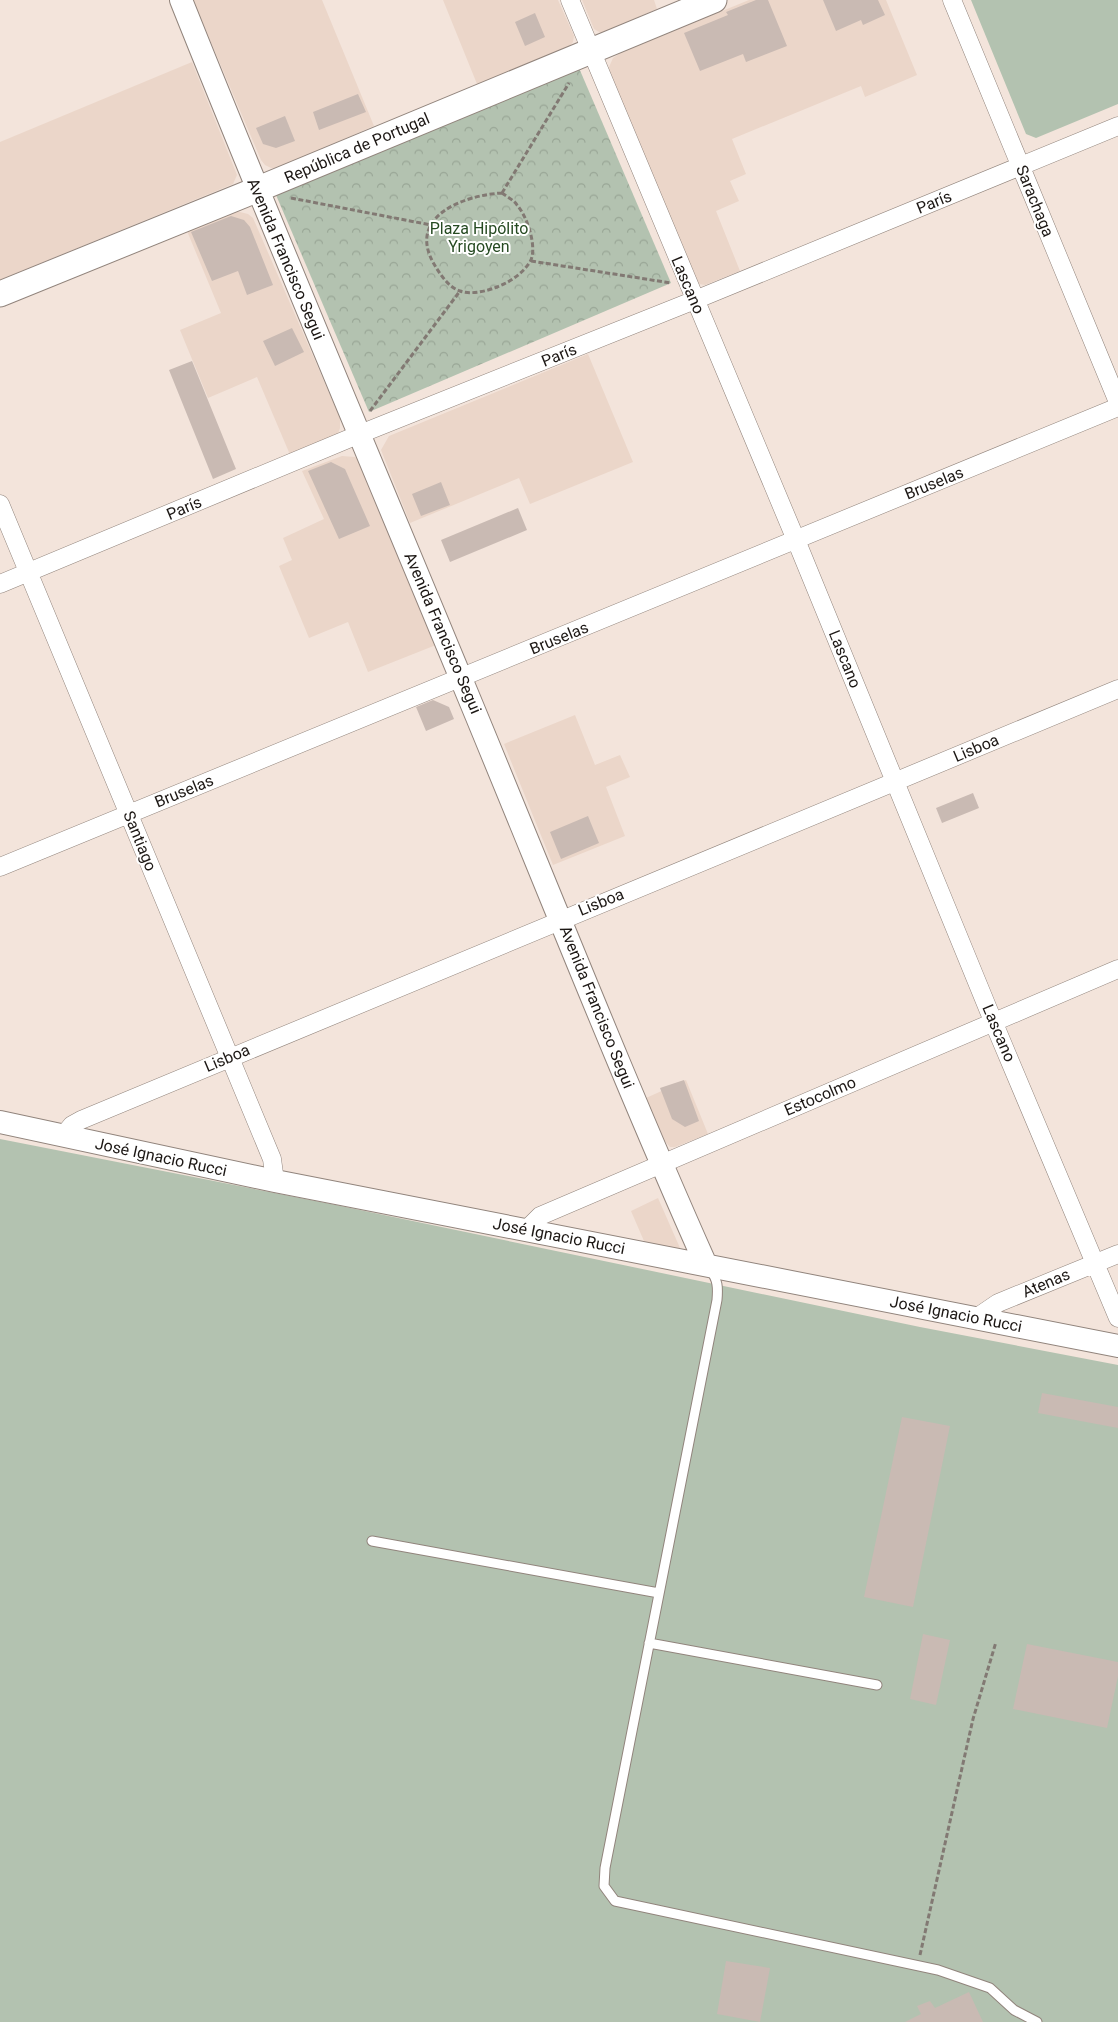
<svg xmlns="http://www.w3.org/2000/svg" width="1118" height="2022" font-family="Roboto,sans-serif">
<defs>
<pattern id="park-crowns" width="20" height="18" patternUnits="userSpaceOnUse" patternTransform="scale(1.25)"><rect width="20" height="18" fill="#b3c2b0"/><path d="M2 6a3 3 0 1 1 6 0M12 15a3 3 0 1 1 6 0" fill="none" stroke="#99a696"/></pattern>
</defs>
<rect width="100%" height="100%" fill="#f3e4db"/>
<path fill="#ebd6c9" d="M 193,0 L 322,0 L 374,126 L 279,168 L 271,168 L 265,165 L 261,160 Z
M 443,0 L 558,0 L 574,36 L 573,42 L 567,49 L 477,84 Z
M 582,0 L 654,0 L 657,9 L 601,33 L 594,29 Z
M 749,0 L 886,0 L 917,75 L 865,97 L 861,86 L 732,139 L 746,174 L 730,181 L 739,201 L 716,211 L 740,271 L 705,285 L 699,284 L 694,277 L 610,76 L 609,67 L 613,58 L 622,52 Z
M 192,62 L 237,175 L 233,184 L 0,280 L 0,142 Z
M 236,211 L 248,214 L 253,218 L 340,418 L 340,428 L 336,439 L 291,457 L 257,377 L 208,398 L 180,330 L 221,313 L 187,231 Z
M 588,354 L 633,462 L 530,504 L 519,478 L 410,523 L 381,450 L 389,436 Z
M 342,456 L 355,457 L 360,461 L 436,645 L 368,672 L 348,622 L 309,638 L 279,566 L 292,560 L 283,538 L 324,519 L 302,471 Z
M 575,715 L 595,765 L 620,755 L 630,777 L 606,787 L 625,836 L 553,865 L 504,744 Z
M 686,1080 L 708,1134 L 675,1147 L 670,1147 L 663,1139 L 646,1098 Z
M 658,1198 L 680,1248 L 679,1251 L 647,1248 L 631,1211 Z"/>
<path fill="#b3c2b0" d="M 971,0 L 1118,0 L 1118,104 L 1036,138 L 1026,134 Z
M 0,1139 L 336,1205 L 920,1327 L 1118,1365 L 1118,2022 L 0,2022 Z"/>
<path fill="url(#park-crowns)" d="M 579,68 L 671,283 L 369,412 L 276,195 Z"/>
<path fill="#c9bab3" d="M 756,0 L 768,0 L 787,46 L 746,62 L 743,54 L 700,71 L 684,33 L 728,15 L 726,12 Z
M 823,0 L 878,0 L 885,15 L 863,25 L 861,20 L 836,31 Z
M 535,13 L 545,37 L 525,46 L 515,22 Z
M 358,94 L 366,112 L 319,130 L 313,112 Z
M 285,116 L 295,141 L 276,148 L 263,144 L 256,128 Z
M 231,216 L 244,220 L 250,227 L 273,285 L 247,295 L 238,271 L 212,281 L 191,232 Z
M 292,328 L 304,352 L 275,366 L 263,341 Z
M 192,361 L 236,469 L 213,479 L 169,370 Z
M 331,462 L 345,469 L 370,526 L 339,539 L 308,471 Z
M 441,482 L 450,505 L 421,516 L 412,494 Z
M 518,508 L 527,530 L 450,562 L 441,540 Z
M 433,700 L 449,707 L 454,719 L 426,731 L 416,707 Z
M 973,793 L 979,808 L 942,823 L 936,808 Z
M 588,816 L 599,843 L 561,859 L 550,832 Z
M 684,1080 L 699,1121 L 685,1127 L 672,1119 L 660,1088 Z
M 1042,1393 L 1118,1407 L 1118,1428 L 1038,1413 Z
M 902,1417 L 950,1426 L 913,1607 L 864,1597 Z
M 923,1634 L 950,1640 L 936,1705 L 910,1699 Z
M 1027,1644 L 1118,1662 L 1118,1676 L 1107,1728 L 1013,1709 Z
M 726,1961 L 770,1968 L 760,2022 L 717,2014 Z
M 969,1992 L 983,2022 L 905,2022 L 921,2014 L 917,2006 L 930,2001 L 935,2008 Z"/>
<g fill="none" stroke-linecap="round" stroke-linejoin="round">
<defs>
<path id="service" d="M 710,1270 C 718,1279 718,1288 717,1300 L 605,1868 L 604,1886 L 615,1901 L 938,1970 L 990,1988 L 1014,2010 L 1037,2022
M 372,1541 L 659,1593
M 649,1643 L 877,1685"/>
<path id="minor" d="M 570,0 L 796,540 L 993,1021 L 1118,1318
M 952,0 L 1118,402
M 0,504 L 272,1159 L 275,1181
M 0,584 L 360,434 L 695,300 L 1118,126
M 0,867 L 1118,407
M 63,1136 L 72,1125 L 81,1120 L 1118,689
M 527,1229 L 540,1216 L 1118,969
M 976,1318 L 998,1303 L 1118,1254"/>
<path id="tertiary" d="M 181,0 C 272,228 368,454 462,681 C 543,876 620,1072 706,1265
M 0,1122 L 275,1181 L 1118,1346"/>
<path id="secondary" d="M 0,294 L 256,190 L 714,0"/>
</defs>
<use href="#service" stroke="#91847c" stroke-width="11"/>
<use href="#minor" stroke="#91847c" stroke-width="19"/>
<use href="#tertiary" stroke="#91847c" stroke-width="24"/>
<use href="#secondary" stroke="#91847c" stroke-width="27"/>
<path stroke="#827973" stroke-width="3" stroke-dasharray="5 2.5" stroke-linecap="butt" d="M 502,193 C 507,197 514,200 517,205 C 527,216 538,248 530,262 C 522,274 510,282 497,287 C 487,291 471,295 460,291 C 448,287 440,274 434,264 C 406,216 465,195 502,193 Z
M 502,193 L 569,83
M 291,198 L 431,225
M 531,261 L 671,283
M 370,411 L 460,291
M 920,1955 L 973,1719 L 996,1642"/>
<use href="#service" stroke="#fff" stroke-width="9"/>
<use href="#minor" stroke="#fff" stroke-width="18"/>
<use href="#tertiary" stroke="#fff" stroke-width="22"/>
<use href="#secondary" stroke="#fff" stroke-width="25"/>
</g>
<g text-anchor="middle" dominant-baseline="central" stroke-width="4" stroke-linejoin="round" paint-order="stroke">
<g font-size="16" fill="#1c1714" stroke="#fff">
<text transform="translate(357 148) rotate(-23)">República de Portugal</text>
<text transform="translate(1035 201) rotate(68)">Sarachaga</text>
<text transform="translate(934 202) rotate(-22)">París</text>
<text transform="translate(286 259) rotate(67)">Avenida Francisco Segui</text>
<text transform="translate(688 285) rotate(67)">Lascano</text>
<text transform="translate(559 355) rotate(-22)">París</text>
<text transform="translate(934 483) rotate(-22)">Bruselas</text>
<text transform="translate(184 508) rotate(-23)">París</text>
<text transform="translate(443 633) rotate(67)">Avenida Francisco Segui</text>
<text transform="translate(559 638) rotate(-22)">Bruselas</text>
<text transform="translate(845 659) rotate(68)">Lascano</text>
<text transform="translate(976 748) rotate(-23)">Lisboa</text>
<text transform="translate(184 791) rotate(-22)">Bruselas</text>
<text transform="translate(140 841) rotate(68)">Santiago</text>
<text transform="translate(601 902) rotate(-22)">Lisboa</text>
<text transform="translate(597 1007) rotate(68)">Avenida Francisco Segui</text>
<text transform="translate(999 1033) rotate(67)">Lascano</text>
<text transform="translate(227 1058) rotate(-23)">Lisboa</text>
<text transform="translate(820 1096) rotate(-23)">Estocolmo</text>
<text transform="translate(161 1157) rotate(12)">José Ignacio Rucci</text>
<text transform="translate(559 1236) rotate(11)">José Ignacio Rucci</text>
<text transform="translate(1046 1283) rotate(-23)">Atenas</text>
<text transform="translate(956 1314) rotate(11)">José Ignacio Rucci</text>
</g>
<g font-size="16" fill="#264a22" stroke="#fff">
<text x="479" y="228">Plaza Hipólito<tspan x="479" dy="18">Yrigoyen</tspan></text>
</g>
</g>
</svg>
